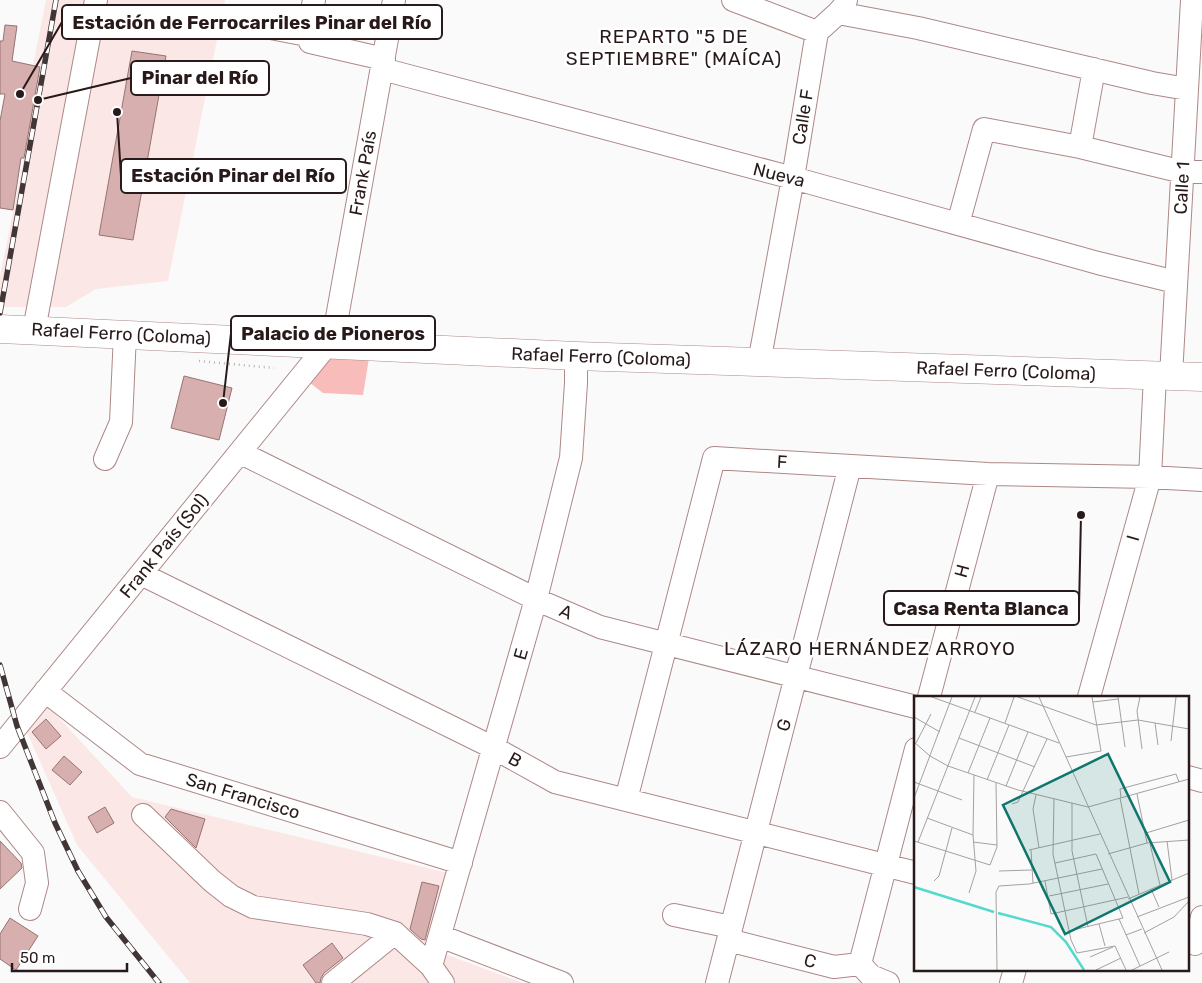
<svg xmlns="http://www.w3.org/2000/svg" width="1202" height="983" font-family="Rubik,sans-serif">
<rect width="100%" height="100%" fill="#fafafa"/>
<path fill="#fce7e7" d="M 46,0 L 225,0 L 168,281 L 96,289 L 66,307 L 0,307 L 0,276 L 24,158 L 40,67 L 33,65 Z
M 48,706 L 132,797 L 448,873 L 429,948 L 523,983 L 190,983 L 77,845 L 26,730 Z"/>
<path fill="#f8bcbb" d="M 335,356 L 369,358 L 363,395 L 323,393 L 309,382 L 325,362 Z"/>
<path fill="#d6afae" stroke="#977373" d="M 5,25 L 17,26 L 12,61 L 40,67 L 24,158 L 21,158 L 13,210 L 0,208 L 0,121 L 5,94 L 0,94 L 0,41 L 3,41 Z
M 132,51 L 166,56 L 133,240 L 99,235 Z
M 184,376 L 232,388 L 219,440 L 171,428 Z
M 46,719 L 61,736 L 46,749 L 32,732 Z
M 64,756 L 82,772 L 70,785 L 52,770 Z
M 105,807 L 114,823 L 97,833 L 88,817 Z
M 171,809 L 205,819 L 196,848 L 165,817 Z
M 0,841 L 21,863 L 22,868 L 0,889 Z
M 422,882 L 439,886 L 425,940 L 421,939 L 410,929 Z
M 10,918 L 38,936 L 16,970 L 0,959 L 0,934 Z
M 332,943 L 343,958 L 324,973 L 321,978 L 320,983 L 316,983 L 303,965 Z"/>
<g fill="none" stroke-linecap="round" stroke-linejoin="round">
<defs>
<path id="minor" d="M 733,0 L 817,32
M 838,13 L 918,28 L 1152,83 L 1187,89
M 229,20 L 307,35
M 307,35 L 310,42 L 384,59
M 307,35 L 314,0
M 382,69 L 793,178 L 1098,263 L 1176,282
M 1080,147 L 1094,69
M 958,224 L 984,129 L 1080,147 L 1183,172 L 1202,172
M 34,330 L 96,0
M 759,363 L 793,178 L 817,32 L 838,13 L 844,6 L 846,0
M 1171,376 L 1192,0
M 241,453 L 542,602 L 600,627 L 916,707
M 105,459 L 121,422 L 125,334
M 141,574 L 494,748 L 555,782 L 916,873
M 45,691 L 140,764 L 461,863
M 929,697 L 988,474
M 1089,697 L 1150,477 L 1155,376
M 0,747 L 327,345 L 336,323 L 394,0
M 1188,777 L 1202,781
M 626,800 L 714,458 L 988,474 L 1150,477 L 1202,480
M 0,812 L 33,853 L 37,883 L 30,909
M 143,815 L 212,881 L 231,896 L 253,907 L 367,924 L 395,933 L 431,966 L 443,983
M 674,915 L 731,927
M 440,936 L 562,983
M 728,940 L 834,967 L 860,964
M 1195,944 L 1202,917
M 860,964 L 916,749
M 860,964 L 871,976 L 888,983
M 431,966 L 536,599 L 571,458 L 576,383 L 576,356
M 333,983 L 395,933
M 717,983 C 760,810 807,639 850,466
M 1011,983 L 1015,969"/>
<path id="major" d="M 0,329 L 576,356 L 1202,377"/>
</defs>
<use href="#minor" stroke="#ad8887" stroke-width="24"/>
<use href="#major" stroke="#ad8887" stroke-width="29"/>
<path stroke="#b8b4b4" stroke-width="2.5" stroke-dasharray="1 4" stroke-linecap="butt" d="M 199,361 L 274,368"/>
<use href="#minor" stroke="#fff" stroke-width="22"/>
<use href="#major" stroke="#fff" stroke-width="28"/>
<defs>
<path id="rail" d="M 0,313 L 56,0
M 0,665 L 17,726 L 55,823 L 78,871 L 106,917 L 159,983"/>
</defs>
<use href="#rail" stroke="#413535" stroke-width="5.5"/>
<use href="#rail" stroke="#fff" stroke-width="4" stroke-dasharray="11" stroke-linecap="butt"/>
</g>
<g text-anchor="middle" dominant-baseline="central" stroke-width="5" stroke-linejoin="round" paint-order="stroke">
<g font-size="18" fill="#281a1a" stroke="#fff">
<text transform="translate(803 117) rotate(-81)">Calle F</text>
<text transform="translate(363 173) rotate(-80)">Frank País</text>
<text transform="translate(779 175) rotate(14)">Nueva</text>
<text transform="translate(1182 188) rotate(-87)">Calle 1</text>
<text transform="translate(121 334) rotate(3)">Rafael Ferro (Coloma)</text>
<text transform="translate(601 357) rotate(2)">Rafael Ferro (Coloma)</text>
<text transform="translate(1006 371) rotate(2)">Rafael Ferro (Coloma)</text>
<text transform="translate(782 462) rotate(3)">F</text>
<text transform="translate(1133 538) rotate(-75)">I</text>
<text transform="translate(164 546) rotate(-51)">Frank País (Sol)</text>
<text transform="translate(962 571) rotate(-75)">H</text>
<text transform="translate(566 612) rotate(24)">A</text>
<text transform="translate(521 654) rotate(-74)">E</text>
<text transform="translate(784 725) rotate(-75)">G</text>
<text transform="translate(515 760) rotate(29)">B</text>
<text transform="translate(243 796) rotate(17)">San Francisco</text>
<text transform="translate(810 961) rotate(15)">C</text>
</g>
<g font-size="19" letter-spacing="1" fill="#281a1a" stroke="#fff">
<text x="674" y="36">REPARTO "5 DE<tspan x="674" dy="22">SEPTIEMBRE" (MAÍCA)</tspan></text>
<text x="870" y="648">LÁZARO HERNÁNDEZ ARROYO</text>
</g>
</g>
<g transform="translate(914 696)">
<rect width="275" height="275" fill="#fafafa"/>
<path fill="none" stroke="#54d9cd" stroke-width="2.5" d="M 0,191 L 80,216M 84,217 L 137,231 L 152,246 L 170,274"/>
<path fill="none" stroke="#a6a0a0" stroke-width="1" d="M 18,1 L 145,47M 104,1 L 182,29M 125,1 L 248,274M 204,1 L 211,51M 226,1 L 223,15 L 228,53M 179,6 L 204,3M 61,16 L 67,1M 0,21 L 26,36M 91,27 L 100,1M 241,27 L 244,49M 182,29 L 224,24 L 275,33M 45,42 L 121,71M 257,45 L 262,1M 0,46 L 16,60M 2,47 L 17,18M 16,60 L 34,70 L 104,94 L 174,111 L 275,83M 152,61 L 187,55 L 178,1M 54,77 L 76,22M 73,84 L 95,29M 0,86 L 48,104M 92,90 L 114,36M 223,98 L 233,147M 122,99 L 119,113 L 125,152M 0,102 L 38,1M 206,102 L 225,198M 207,102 L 206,93 L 262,78 L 265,86M 140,103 L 139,158 L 157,244 L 163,257 L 201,250 L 212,274M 158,107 L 158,155 L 174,231M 98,108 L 104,106 L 133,43M 13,122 L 59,139M 232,137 L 275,124M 0,145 L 76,169 L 83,151 L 82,87M 253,145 L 258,184M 4,146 L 61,1M 59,146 L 83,149M 236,148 L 246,189M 115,154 L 186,138M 117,154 L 119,187M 194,158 L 233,147 L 275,144M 141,167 L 182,158 L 209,222 L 155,235M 85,175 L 118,174M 20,185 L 25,180 L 38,132M 131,185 L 137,218 L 214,201M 237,193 L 245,211M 55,197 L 62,175 L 59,139 L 60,79M 135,200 L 194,188M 214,203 L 275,177M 223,221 L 275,201M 205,223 L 226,270M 185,228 L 191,250M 230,237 L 260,221 L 275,205M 212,239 L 228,233M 176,261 L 199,251M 83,274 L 82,196 L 85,190 L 115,188 L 188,173M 182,274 L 207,262M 218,274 L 255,256"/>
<path fill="#0f766e" fill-opacity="0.15" stroke="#0f766e" stroke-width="2.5" d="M 194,58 L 256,186 L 151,238 L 89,109 Z"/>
<rect width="275" height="275" fill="none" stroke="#281a1a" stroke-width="2.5"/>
</g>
<path fill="none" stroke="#281a1a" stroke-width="2" d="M20 94L62 22M38 100L131 78M117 112L121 176M223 403L231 333M1081 515L1079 608"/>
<g fill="#281a1a" stroke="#fff" stroke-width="2">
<circle cx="20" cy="94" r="5"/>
<circle cx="38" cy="100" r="5"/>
<circle cx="117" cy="112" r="5"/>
<circle cx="223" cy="403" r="5"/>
<circle cx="1081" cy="515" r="5"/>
</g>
<g fill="#fff" stroke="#281a1a" stroke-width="2">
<rect x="62" y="5" width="380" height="34" rx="5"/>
<rect x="131" y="61" width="138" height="34" rx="5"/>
<rect x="121" y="159" width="225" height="34" rx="5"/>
<rect x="231" y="316" width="204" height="34" rx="5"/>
<rect x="884" y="591" width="195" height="34" rx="5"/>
</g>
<g font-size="19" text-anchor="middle" font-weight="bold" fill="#281a1a">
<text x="252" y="29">Estación de Ferrocarriles Pinar del Río</text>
<text x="200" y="84">Pinar del Río</text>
<text x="233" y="182">Estación Pinar del Río</text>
<text x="333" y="340">Palacio de Pioneros</text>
<text x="981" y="615">Casa Renta Blanca</text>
</g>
<path d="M12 963v8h115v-8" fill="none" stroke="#281a1a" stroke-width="2.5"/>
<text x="20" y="963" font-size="15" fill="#281a1a" stroke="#ffffff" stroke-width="4" paint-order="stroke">50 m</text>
</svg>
